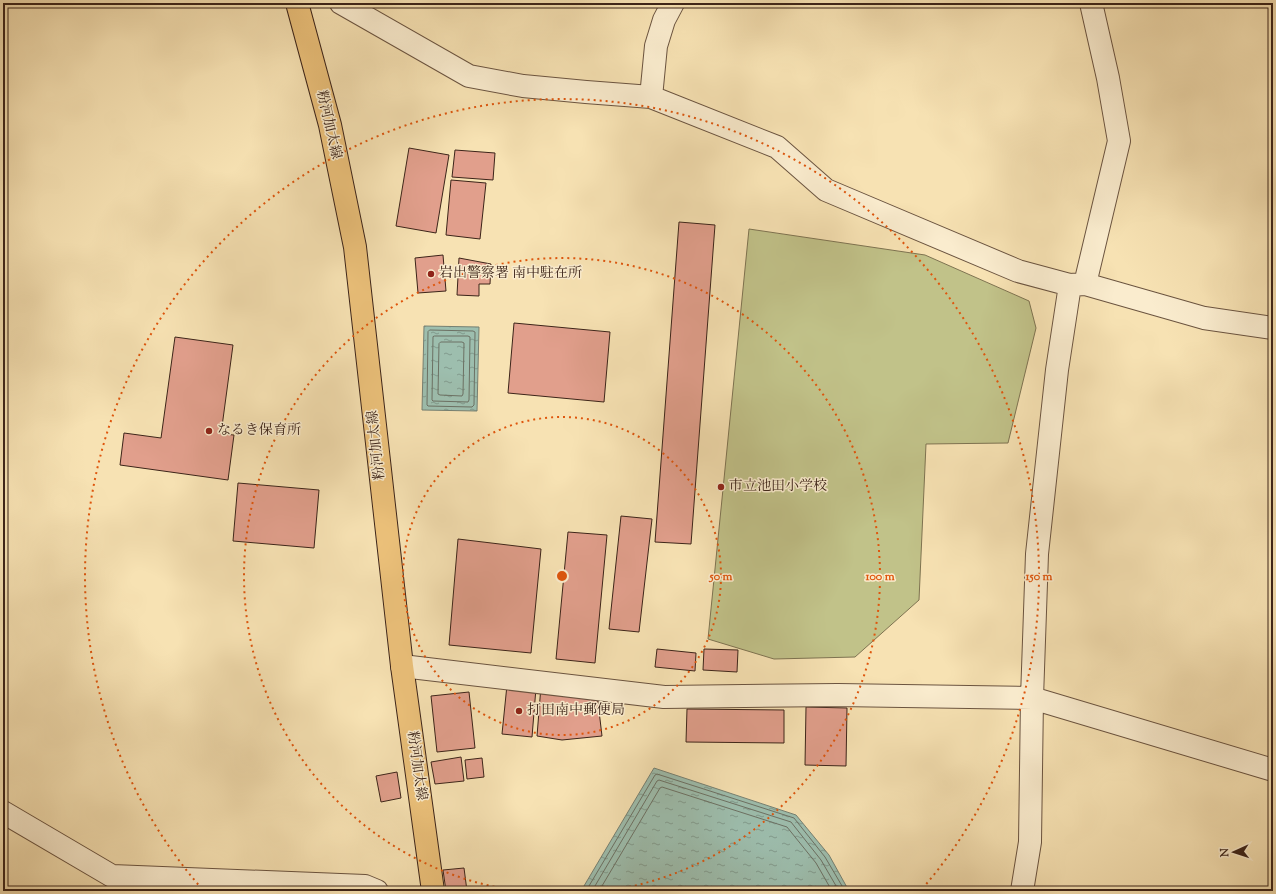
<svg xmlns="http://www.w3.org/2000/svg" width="1276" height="894" font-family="'Sorts Mill Goudy','Noto Serif JP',serif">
<defs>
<pattern id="water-ripples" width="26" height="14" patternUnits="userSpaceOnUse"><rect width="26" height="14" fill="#9dbeae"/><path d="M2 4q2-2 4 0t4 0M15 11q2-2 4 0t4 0" fill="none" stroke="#819a8d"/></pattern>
</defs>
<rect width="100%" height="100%" fill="#f7e2b3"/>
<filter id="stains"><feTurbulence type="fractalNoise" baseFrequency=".005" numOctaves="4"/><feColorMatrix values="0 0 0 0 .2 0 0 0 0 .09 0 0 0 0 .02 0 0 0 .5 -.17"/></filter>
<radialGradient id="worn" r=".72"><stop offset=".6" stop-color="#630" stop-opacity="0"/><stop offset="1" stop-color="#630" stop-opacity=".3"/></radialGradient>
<path fill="#c1c289" stroke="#7e7351" d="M 749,229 L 925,255 L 1029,301 L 1036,328 L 1008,443 L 926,444 L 919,600 L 855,657 L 774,659 L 708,639 Z"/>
<path fill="url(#water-ripples)" stroke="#768072" d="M 424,326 L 479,327 L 477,411 L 422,410 Z
M 654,768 L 796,815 L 829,855 L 849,891 L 581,891 Z"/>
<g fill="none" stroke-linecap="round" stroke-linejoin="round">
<path stroke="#6c7164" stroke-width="1" d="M 430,330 L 473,331 L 475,332 L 474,405 L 472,407 L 428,406 L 427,405 L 428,332 Z
M 435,336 L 468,336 L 470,337 L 469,400 L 468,402 L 433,401 L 432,400 L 433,337 Z
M 441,342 L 462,342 L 464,343 L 463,394 L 462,396 L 440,395 L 438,394 L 439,344 Z
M 586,891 L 655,775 L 657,774 L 794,818 L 825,857 L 845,891
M 592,891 L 657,781 L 659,780 L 791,822 L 821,860 L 839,891
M 599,891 L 660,788 L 662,787 L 787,827 L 816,863 L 832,891"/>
</g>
<path fill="#e19f8c" stroke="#3c2419" d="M 409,148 L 449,155 L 436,233 L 396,226 Z
M 455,150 L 495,153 L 493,180 L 452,177 Z
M 451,180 L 486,183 L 480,239 L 446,235 Z
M 679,222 L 715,225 L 691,544 L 655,542 Z
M 443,255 L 446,291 L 418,293 L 415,258 Z
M 459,258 L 491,264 L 490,284 L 479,284 L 479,296 L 457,295 Z
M 514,323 L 610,332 L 604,402 L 508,393 Z
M 175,337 L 233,345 L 221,434 L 234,435 L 228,480 L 120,465 L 124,433 L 161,438 Z
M 238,483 L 319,490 L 314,548 L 233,541 Z
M 621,516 L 652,519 L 639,632 L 609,629 Z
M 568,532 L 607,535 L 595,663 L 556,659 Z
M 458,539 L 541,549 L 531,653 L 449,645 Z
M 657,649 L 696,653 L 695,671 L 655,667 Z
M 704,649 L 738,650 L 737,672 L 703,670 Z
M 507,685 L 536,688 L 532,737 L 502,734 Z
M 541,686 L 597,694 L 602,736 L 562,740 L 537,736 Z
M 469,692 L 475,748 L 437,752 L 431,696 Z
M 806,707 L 847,708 L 846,766 L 805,765 Z
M 687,709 L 784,710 L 784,743 L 686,742 Z
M 461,757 L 464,781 L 435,784 L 431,762 Z
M 482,758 L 484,777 L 467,779 L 465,760 Z
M 397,772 L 401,798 L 381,802 L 376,776 Z
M 464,868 L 467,891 L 446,891 L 443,870 Z"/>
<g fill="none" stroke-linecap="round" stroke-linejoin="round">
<defs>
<path id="street" d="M 341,3 L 469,76 L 523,86 L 586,92 L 651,97 L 777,147 L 826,190 L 1018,271 L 1070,285 L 1085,284 L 1204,318 L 1273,328
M 651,97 L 656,46 L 664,20 L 673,3
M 1085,284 L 1119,141 L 1108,78 L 1091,3
M 402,666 L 664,697 L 838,695 L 1032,698 L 1273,770
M 3,812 L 112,876 L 365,886 L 377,891
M 1022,891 L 1030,842 L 1032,698 L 1037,554 L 1057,370 L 1070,285"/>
<path id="primary" d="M 297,3 L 330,125 L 355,247 L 402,666 L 433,891"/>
</defs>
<use href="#street" stroke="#6b5440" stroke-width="24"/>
<use href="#primary" stroke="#3c2419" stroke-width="24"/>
<use href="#street" stroke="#faecce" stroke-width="22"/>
<use href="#primary" stroke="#ecc17a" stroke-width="22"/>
</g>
<g fill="none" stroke="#df560d" stroke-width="2" stroke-dasharray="2 4">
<circle cx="562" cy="576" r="159"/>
<path d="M518 891A318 318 0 1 1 606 891"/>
<path d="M202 889A477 477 0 1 1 922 889"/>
</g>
<g fill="#8f2418" stroke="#faecce" stroke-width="1.5">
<circle cx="431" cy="274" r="4"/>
<circle cx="209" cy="431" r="4"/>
<circle cx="721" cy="487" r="4"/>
<circle cx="519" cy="711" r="4"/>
</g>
<g text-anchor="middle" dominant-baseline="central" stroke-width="3" stroke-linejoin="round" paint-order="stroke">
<g font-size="14" fill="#3c2419" stroke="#faecce">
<text transform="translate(328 125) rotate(77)">粉河加太線</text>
<text transform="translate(377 445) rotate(-96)">粉河加太線</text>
<text transform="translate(416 766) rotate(82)">粉河加太線</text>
</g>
<g font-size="14" fill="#3c2419" stroke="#faecce" text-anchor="start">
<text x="439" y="274">岩出警察署 南中駐在所</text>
<text x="217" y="431">なるき保育所</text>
<text x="729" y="487">市立池田小学校</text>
<text x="527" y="711">打田南中郵便局</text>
</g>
</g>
<circle cx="562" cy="576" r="6" fill="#df560d" stroke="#faecce" stroke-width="2"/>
<g font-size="12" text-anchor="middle" font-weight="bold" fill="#df560d" stroke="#faecce" stroke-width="3" stroke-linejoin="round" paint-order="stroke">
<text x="721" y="580">50 m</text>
<text x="880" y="580">100 m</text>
<text x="1039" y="580">150 m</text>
</g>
<rect width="1276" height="894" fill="none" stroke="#f7e2b3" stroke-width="16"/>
<rect x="4" y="4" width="1268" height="886" fill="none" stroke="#3c2419" stroke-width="2"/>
<rect x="8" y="8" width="1260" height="878" fill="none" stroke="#3c2419"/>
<g transform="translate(1234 852) rotate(267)" stroke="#faecce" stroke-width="3" paint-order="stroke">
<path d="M0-3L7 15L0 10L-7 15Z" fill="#3c2419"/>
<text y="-6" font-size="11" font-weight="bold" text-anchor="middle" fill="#3c2419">N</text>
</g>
<rect width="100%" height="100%" filter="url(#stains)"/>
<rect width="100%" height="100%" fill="url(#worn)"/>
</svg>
